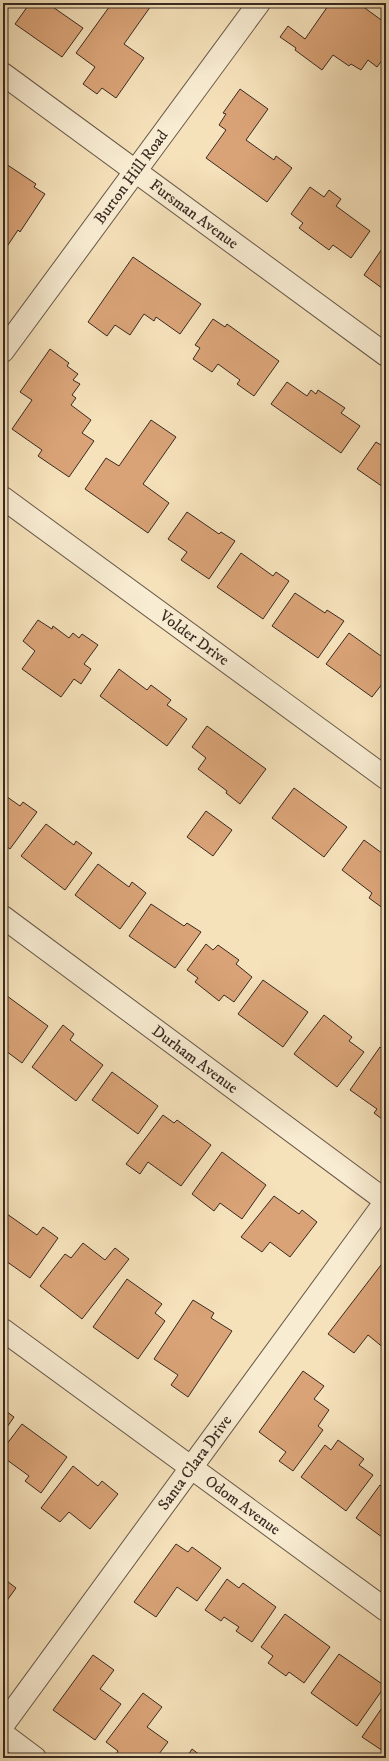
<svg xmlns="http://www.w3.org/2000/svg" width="389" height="1761" font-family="'IM FELL DW Pica',serif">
<rect width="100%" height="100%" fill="#f5e1ba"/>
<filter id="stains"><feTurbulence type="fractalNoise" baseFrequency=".005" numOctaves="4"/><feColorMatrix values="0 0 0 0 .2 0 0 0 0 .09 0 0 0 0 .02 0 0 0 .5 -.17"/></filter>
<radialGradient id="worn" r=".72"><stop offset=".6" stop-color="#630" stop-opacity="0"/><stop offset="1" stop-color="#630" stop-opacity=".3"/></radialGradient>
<path fill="#d9a377" stroke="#392a22" d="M 3,3 L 17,3 L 14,6 L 11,4 L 3,15 Z
M 30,3 L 47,3 L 83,28 L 62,57 L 15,24 Z
M 112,3 L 153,3 L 124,44 L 144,58 L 116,98 L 102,88 L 97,94 L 83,84 L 95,67 L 76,53 Z
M 330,3 L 358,3 L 384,22 L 382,24 L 386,27 L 386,55 L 377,67 L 368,60 L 361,70 L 351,64 L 349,66 L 333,55 L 322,70 L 295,50 L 296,48 L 280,37 L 288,26 L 305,39 Z
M 240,89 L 268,109 L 246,140 L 274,160 L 276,156 L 292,168 L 267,202 L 206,158 L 226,130 L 219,125 L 226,114 L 223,113 Z
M 3,162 L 36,184 L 34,187 L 45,194 L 20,232 L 18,230 L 6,248 L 3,246 Z
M 310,187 L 324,197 L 329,190 L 341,199 L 336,206 L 370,231 L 351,258 L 333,245 L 329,250 L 299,228 L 303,223 L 291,214 Z
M 386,243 L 386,291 L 364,275 Z
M 133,257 L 201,304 L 180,334 L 156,317 L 154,321 L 144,314 L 130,335 L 115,325 L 107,336 L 88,322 Z
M 213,319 L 225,327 L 227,324 L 279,361 L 254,396 L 237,384 L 240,380 L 218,364 L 212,372 L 193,359 L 200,348 L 195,345 Z
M 50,349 L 69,363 L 67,366 L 78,374 L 73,380 L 80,384 L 72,395 L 76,398 L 71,405 L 91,420 L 82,433 L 94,441 L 69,477 L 38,456 L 42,450 L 12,429 L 32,400 L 20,392 Z
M 287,382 L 307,396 L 311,390 L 316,394 L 318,390 L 345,408 L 341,413 L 360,426 L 341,453 L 271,404 Z
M 151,420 L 176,437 L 143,484 L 169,503 L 148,533 L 85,489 L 106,458 L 119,466 Z
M 376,442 L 386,448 L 386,489 L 357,469 Z
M 187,512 L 219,534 L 221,532 L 235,541 L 209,579 L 181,560 L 187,552 L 168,539 Z
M 241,553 L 273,576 L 276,572 L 289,581 L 263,619 L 217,587 Z
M 3,577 L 7,580 L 3,585 Z
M 295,593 L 325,613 L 327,610 L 344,621 L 318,658 L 272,626 Z
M 38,620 L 52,629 L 53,626 L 69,638 L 73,633 L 79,638 L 82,634 L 98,645 L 84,664 L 91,669 L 81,684 L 74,679 L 61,697 L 22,669 L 35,651 L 23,641 Z
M 349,633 L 381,656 L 384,652 L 386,653 L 386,679 L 372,697 L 326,664 Z
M 119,669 L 147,690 L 151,685 L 171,700 L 167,705 L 187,719 L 167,746 L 100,696 Z
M 207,726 L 266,769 L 240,804 L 226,793 L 227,791 L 198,769 L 206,758 L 192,747 Z
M 294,788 L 347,827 L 324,857 L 272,818 Z
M 3,794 L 20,806 L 23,802 L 37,812 L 10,849 L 3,844 Z
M 206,811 L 232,830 L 213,856 L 187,837 Z
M 46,824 L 74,845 L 76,841 L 92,853 L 65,890 L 21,856 Z
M 364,840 L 386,856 L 386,907 L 384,909 L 369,898 L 372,893 L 342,870 Z
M 98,864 L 129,887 L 132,882 L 146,893 L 120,929 L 75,895 Z
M 151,904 L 184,926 L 187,923 L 201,932 L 175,968 L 129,936 Z
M 206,944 L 213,950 L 218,945 L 239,960 L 236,964 L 252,977 L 234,1002 L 224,995 L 219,1001 L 195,982 L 198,978 L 187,970 Z
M 263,980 L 308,1012 L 283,1047 L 238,1014 Z
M 3,993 L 48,1026 L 22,1063 L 6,1051 L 8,1047 L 3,1043 Z
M 324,1015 L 352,1037 L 349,1041 L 364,1052 L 337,1087 L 294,1054 Z
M 63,1025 L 74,1034 L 70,1040 L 103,1065 L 76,1101 L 32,1067 Z
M 380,1047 L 386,1052 L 386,1122 L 374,1113 L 377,1109 L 350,1090 Z
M 112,1072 L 158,1106 L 138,1134 L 92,1100 Z
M 163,1115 L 174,1123 L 177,1120 L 211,1145 L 181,1186 L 148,1162 L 140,1174 L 126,1164 Z
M 222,1152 L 266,1185 L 242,1219 L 220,1203 L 214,1211 L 192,1194 Z
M 274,1196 L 299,1214 L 302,1210 L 317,1222 L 290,1257 L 270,1242 L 262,1252 L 241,1237 Z
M 7,1214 L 37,1235 L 43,1227 L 58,1238 L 30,1278 L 3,1259 L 3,1220 Z
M 83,1243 L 105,1260 L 115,1248 L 129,1259 L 82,1319 L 40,1286 L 65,1254 L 71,1258 Z
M 381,1265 L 386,1269 L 386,1348 L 385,1349 L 368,1335 L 354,1353 L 328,1334 Z
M 127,1279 L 162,1304 L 155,1313 L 165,1321 L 138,1359 L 93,1327 Z
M 193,1300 L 214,1313 L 211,1318 L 232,1331 L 188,1397 L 171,1385 L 178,1375 L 154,1359 Z
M 303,1371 L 324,1386 L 314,1399 L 329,1410 L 318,1426 L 323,1430 L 293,1471 L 279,1461 L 286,1452 L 259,1432 Z
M 3,1409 L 14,1417 L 3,1433 Z
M 22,1424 L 67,1457 L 41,1493 L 25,1481 L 29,1476 L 3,1457 L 3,1449 Z
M 338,1440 L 364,1459 L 359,1465 L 373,1475 L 346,1511 L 301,1477 L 325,1445 L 331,1450 Z
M 73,1466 L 98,1486 L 102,1481 L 118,1494 L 90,1529 L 69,1512 L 60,1522 L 41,1508 Z
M 380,1485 L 386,1489 L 386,1540 L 356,1518 Z
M 176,1544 L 188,1552 L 192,1547 L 221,1568 L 197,1601 L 177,1587 L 156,1617 L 134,1602 Z
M 3,1578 L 16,1588 L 3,1606 Z
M 227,1579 L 239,1588 L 243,1583 L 276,1607 L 252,1642 L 236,1631 L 239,1627 L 224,1617 L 221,1621 L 205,1610 Z
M 285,1614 L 330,1647 L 304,1683 L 289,1672 L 286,1676 L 268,1663 L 273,1656 L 261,1647 Z
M 339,1654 L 385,1686 L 357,1726 L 311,1693 Z
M 93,1655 L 114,1670 L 100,1689 L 121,1704 L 95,1740 L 53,1710 Z
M 143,1693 L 162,1707 L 147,1727 L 168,1742 L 156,1758 L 115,1758 L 114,1757 L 118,1751 L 106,1742 Z
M 386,1702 L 386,1753 L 362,1737 Z
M 192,1749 L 204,1758 L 186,1758 Z"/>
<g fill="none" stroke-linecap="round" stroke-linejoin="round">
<defs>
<g id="minor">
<path id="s1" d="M 3,74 L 386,355"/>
<path id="s2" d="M 3,351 L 259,3"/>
<path id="s3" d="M 3,498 L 386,778"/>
<path id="s4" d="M 3,917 L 386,1201"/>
<path id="s5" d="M 3,1330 L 386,1610"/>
<path id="s6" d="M 3,1725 L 386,1201"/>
<path d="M 3,1734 L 35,1758"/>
</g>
</defs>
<use href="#minor" stroke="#685848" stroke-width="24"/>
<use href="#minor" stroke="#f8ecd2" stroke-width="22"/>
</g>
<g text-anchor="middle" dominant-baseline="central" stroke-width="4" stroke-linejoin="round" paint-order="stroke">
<g font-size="16" fill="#392a22" stroke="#f8ecd2">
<text stroke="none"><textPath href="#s2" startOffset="216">Burton Hill Road</textPath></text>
<text stroke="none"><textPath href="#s1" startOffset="237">Fursman Avenue</textPath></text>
<text stroke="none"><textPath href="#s3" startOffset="237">Volder Drive</textPath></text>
<text stroke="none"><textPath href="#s4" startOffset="239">Durham Avenue</textPath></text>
<text stroke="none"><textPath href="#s6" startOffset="325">Santa Clara Drive</textPath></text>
<text stroke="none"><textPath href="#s5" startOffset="297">Odom Avenue</textPath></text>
</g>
</g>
<rect width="389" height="1761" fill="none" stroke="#f5e1ba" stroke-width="16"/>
<rect x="4" y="4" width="381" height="1753" fill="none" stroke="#392a22" stroke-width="2"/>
<rect x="8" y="8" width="373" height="1745" fill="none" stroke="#392a22"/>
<rect width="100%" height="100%" filter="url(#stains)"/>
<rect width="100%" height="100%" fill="url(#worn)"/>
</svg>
